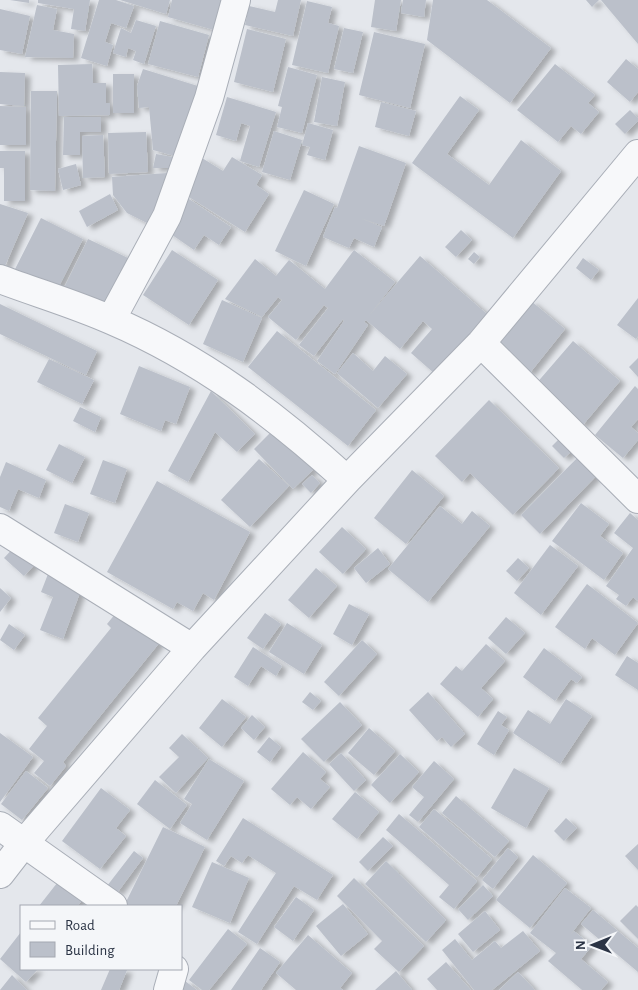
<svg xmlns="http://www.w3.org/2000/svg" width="638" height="990" font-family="'Alegreya Sans',sans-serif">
<defs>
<filter id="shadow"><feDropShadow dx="5.5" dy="3" stdDeviation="2.5" flood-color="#0004"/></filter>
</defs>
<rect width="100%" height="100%" fill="#e4e7ec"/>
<path fill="#bbc0ca" filter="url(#shadow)" d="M 10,0 L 29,0 L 29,3 Z
M 38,0 L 90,0 L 85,31 L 71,29 L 74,9 L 38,3 Z
M 99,0 L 116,0 L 134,6 L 126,28 L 111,23 L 105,42 L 113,45 L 107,66 L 81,58 Z
M 120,0 L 170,0 L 166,14 Z
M 172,0 L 229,0 L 221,32 L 168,17 Z
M 278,0 L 301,0 L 293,36 L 245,25 L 249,6 L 275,12 Z
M 375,0 L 401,0 L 396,31 L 371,27 Z
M 403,0 L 426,0 L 424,17 L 401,13 Z
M 433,0 L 487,0 L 551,48 L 510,103 L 427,40 Z
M 586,0 L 599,0 L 592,7 Z
M 601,0 L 638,0 L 638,44 Z
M 307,1 L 332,7 L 328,23 L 339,26 L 328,73 L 292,65 Z
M 37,5 L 57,9 L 53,30 L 74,34 L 73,58 L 25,57 Z
M 0,9 L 30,16 L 22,54 L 0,50 Z
M 136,20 L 156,26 L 144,64 L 133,60 L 136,51 L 128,48 L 126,57 L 113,53 L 121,28 L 131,33 Z
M 160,21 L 209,35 L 198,77 L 148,64 Z
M 344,28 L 363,32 L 353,73 L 334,69 Z
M 247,29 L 286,39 L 273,92 L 234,82 Z
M 374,32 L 425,44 L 410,108 L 359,95 Z
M 626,59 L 638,69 L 638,92 L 630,102 L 607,82 Z
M 92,64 L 93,83 L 106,83 L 106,103 L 110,103 L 110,115 L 59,116 L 58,65 Z
M 555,64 L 595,95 L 588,103 L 599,112 L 581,134 L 571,126 L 558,142 L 517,110 Z
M 288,67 L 317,75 L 302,133 L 277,127 L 282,107 L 278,106 Z
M 143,69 L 201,87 L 182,158 L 153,150 L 149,107 L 139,108 L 137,86 Z
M 0,72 L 25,73 L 24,106 L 0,104 Z
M 113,74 L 134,74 L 134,113 L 113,113 Z
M 322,77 L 345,82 L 337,126 L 314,122 Z
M 31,91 L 57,91 L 55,191 L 30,190 Z
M 460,96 L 479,110 L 447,154 L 489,185 L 521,140 L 561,171 L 513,238 L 412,163 Z
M 227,97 L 276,112 L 259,167 L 240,161 L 250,126 L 241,123 L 236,141 L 216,135 Z
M 381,102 L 416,111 L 409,136 L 375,127 Z
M 0,106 L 26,107 L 26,145 L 0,145 Z
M 630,110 L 638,118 L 638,121 L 625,134 L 615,124 Z
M 64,117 L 101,117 L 101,132 L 80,132 L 80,155 L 63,155 Z
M 308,123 L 333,130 L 325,160 L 307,155 L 310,147 L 302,145 Z
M 274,131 L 302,140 L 290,180 L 262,172 Z
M 146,132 L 148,172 L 109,174 L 108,133 Z
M 103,135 L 105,177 L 83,178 L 82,136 Z
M 359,146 L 406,163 L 384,226 L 360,218 L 382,227 L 374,247 L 354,238 L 349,248 L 323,237 L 335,207 L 337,208 Z
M 0,151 L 25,151 L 25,201 L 4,201 L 4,168 L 0,168 Z
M 156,154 L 173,157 L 173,168 L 153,168 Z
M 232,157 L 262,175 L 256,185 L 269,194 L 245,232 L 181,192 L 202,158 L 223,171 Z
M 76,164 L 81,185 L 63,190 L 58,169 Z
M 167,173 L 171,178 L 149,224 L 127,213 L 113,195 L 112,177 Z
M 304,190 L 334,204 L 306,266 L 275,251 Z
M 110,194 L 118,210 L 87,227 L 79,211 Z
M 186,197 L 231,227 L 219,245 L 204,235 L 194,250 L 165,230 Z
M 0,204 L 28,213 L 2,273 L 0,272 Z
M 41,218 L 83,239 L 54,296 L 12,275 Z
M 461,230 L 472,240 L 456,257 L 445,247 Z
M 88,239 L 128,258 L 100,315 L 60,296 Z
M 172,250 L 218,280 L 189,325 L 143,295 Z
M 354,250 L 395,282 L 368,317 L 420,256 L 487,314 L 435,374 L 411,353 L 432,329 L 423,321 L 400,349 L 366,320 L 364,322 L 368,325 L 335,374 L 317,361 L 344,321 L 343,319 L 314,356 L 299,345 L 328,308 L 324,305 L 296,340 L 268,317 L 282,300 L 278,297 L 262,317 L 225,299 L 255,259 L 276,276 L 289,260 L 325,289 Z
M 474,252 L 480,257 L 474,264 L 468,259 Z
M 583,258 L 599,270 L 591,280 L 576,268 Z
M 638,298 L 638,336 L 636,339 L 617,325 Z
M 222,300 L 262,318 L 243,362 L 203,344 Z
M 531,301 L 565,329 L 529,374 L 495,347 Z
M 0,304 L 97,351 L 86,375 L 0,334 Z
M 277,331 L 376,410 L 348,446 L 248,367 Z
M 573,341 L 620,381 L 582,426 L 535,385 Z
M 353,353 L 373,371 L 385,356 L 407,374 L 378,408 L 337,373 Z
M 638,358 L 638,377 L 629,367 Z
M 49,359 L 94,380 L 82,404 L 37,382 Z
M 139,366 L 190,387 L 176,424 L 165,420 L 161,431 L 120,414 Z
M 635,386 L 638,389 L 638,419 L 631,427 L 638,433 L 638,440 L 623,458 L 595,435 Z
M 211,391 L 255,434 L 237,452 L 215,432 L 188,482 L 168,471 Z
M 489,400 L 559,468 L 513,515 L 470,473 L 462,482 L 435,456 Z
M 80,407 L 101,417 L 95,432 L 73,421 Z
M 274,429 L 314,469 L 293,489 L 254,449 Z
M 562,436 L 574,449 L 564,458 L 552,446 Z
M 59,444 L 85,457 L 72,483 L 46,470 Z
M 581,454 L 600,472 L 540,534 L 521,515 Z
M 259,459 L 289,486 L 250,527 L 221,500 Z
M 103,460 L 127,469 L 115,503 L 90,494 Z
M 6,462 L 46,480 L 39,498 L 18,489 L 9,511 L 0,507 L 0,477 Z
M 412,470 L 444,496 L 406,544 L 374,518 Z
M 312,475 L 320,483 L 311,493 L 302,484 Z
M 157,481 L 250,532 L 214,600 L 203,593 L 193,611 L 177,602 L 173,609 L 107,572 Z
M 581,503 L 609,524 L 600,536 L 623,553 L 604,580 L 552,541 Z
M 65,504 L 89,513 L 78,542 L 54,533 Z
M 440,506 L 462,524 L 472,511 L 490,526 L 428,602 L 388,569 Z
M 630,513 L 638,520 L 638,601 L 633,597 L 626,606 L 616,599 L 619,595 L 606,586 L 633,548 L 614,533 Z
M 342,527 L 366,549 L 343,574 L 319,552 Z
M 17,544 L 37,562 L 24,576 L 4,558 Z
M 550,545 L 578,566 L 541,615 L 514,593 Z
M 378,548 L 390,564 L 366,583 L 354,568 Z
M 518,558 L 529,568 L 517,581 L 506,571 Z
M 316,568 L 337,586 L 309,618 L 288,600 Z
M 48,574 L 82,587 L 63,639 L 40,630 L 53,597 L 41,592 Z
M 587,584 L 638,623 L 615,655 L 592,638 L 585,649 L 555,627 Z
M 0,588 L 11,598 L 0,612 Z
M 349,604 L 369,614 L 352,645 L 333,634 Z
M 120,608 L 160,642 L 63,762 L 66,766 L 50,786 L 34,773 L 44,761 L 29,749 L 47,726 L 38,718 L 111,628 L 107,624 Z
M 265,613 L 281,624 L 263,649 L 247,638 Z
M 506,617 L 525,633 L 506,654 L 488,638 Z
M 287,623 L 322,645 L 304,674 L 269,652 Z
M 9,624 L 25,635 L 14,650 L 0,640 Z
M 362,640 L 377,654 L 339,696 L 324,682 Z
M 486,644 L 505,661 L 481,688 L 493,699 L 478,717 L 440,684 L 456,666 L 462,671 Z
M 253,647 L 282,666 L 276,676 L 261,666 L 248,686 L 234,677 Z
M 544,648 L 582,677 L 577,683 L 571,679 L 555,701 L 523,677 Z
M 627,656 L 638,663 L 638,690 L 615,675 Z
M 310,692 L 321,701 L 313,710 L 302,702 Z
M 428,692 L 465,734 L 451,747 L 442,737 L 437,741 L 409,710 Z
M 222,699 L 246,717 L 222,747 L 199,728 Z
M 566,699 L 592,716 L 560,764 L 513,733 L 528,710 L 550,724 Z
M 340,702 L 362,725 L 324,762 L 301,739 Z
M 498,711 L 507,717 L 501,725 L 509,730 L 494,755 L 477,744 Z
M 252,715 L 265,727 L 254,740 L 241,728 Z
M 369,728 L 395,751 L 374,775 L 348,753 Z
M 0,733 L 33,757 L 0,802 Z
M 182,734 L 208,758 L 176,793 L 159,777 L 179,757 L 169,748 Z
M 269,737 L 281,747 L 270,762 L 257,752 Z
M 303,752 L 326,772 L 320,779 L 330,787 L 311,809 L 297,797 L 290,805 L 271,789 Z
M 341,753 L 366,780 L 354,791 L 329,764 Z
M 400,754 L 419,772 L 390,803 L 371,785 Z
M 209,759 L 244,781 L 207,840 L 180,823 L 192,804 L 184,799 Z
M 434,761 L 454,779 L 418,822 L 409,815 L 424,797 L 412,787 Z
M 514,768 L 549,788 L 526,828 L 491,808 Z
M 26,771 L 48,788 L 22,820 L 1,804 Z
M 155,780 L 187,805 L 170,829 L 137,804 Z
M 101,788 L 130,810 L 116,828 L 126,836 L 100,869 L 62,841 Z
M 355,792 L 379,812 L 357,839 L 332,819 Z
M 456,796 L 509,841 L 495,857 L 442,813 Z
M 434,809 L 492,859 L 477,877 L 419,827 Z
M 399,814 L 477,881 L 454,909 L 439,897 L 449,885 L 386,830 Z
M 243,818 L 333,875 L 317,900 L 294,886 L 257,944 L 238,932 L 276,873 L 248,855 L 242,863 L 231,856 L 224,866 L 216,861 Z
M 566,818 L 577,828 L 564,841 L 554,831 Z
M 163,827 L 205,847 L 176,906 L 124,906 Z
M 383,837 L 393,846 L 368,871 L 359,862 Z
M 638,844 L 638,870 L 625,856 Z
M 508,848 L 518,857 L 493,889 L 482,880 Z
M 134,851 L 143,858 L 117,893 L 107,886 Z
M 533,855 L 567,883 L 530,928 L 496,900 Z
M 386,861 L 446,920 L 426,942 L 365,884 Z
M 212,862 L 249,878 L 230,923 L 192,907 Z
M 61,878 L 85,898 L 77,906 L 39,906 Z
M 354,878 L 424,946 L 399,972 L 374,949 L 382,941 L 337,896 Z
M 483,885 L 493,896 L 468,920 L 458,909 Z
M 565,888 L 591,908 L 570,935 L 574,931 L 592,946 L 581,959 L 608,982 L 601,990 L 582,990 L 548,961 L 556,953 L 530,933 Z
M 296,897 L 314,910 L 293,941 L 274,927 Z
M 343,904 L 368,934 L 341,956 L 316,926 Z
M 636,905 L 638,907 L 638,939 L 620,921 Z
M 593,910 L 638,948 L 638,972 L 581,924 Z
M 485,911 L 500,930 L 473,952 L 458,934 Z
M 228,929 L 247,944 L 209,990 L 202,990 L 189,980 Z
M 523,931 L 540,951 L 492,990 L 474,990 L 442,950 L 455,939 L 472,960 L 495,941 L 501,948 Z
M 21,932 L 21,969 L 38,969 L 26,982 L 0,959 Z
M 308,935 L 352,973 L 340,988 L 343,990 L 296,990 L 276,973 Z
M 260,948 L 280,962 L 261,990 L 231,990 Z
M 446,962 L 471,990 L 437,990 L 427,979 Z
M 110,969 L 127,970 L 119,990 L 101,990 Z
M 396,971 L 412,990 L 375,990 Z
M 518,972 L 535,990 L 499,990 Z
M 12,975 L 27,990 L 0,990 Z
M 185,981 L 197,990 L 178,990 Z"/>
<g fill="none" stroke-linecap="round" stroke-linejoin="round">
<defs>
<path id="street" d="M 0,279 C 37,293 75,304 111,320 C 200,358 276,415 347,480
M 111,320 L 167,216 L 209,98 L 236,0
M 481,343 L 638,499
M 0,528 L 192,648
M 0,826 L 113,906
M 0,874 L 24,843 L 192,648 L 347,480 L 481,343 L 638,154
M 168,990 L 174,969"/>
</defs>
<use href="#street" stroke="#a9aeb7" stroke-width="30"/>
<use href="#street" stroke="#f7f8fa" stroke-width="28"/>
</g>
<rect x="20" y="905" width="162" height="65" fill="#f4f6f9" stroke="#a4a8b1"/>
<rect x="30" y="921" width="25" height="8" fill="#f7f8fa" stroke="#a4a8b1"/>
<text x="65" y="930" font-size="15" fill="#2b3445">Road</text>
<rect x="30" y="942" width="25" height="15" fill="#bbc0ca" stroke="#a4a8b1"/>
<text x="65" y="955" font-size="15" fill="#2b3445">Building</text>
<g transform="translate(593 945) rotate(269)" stroke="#f4f6f9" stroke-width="4" paint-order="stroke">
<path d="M0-4L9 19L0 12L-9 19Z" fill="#2b3445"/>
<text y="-8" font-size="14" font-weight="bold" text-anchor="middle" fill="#2b3445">N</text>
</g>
</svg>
